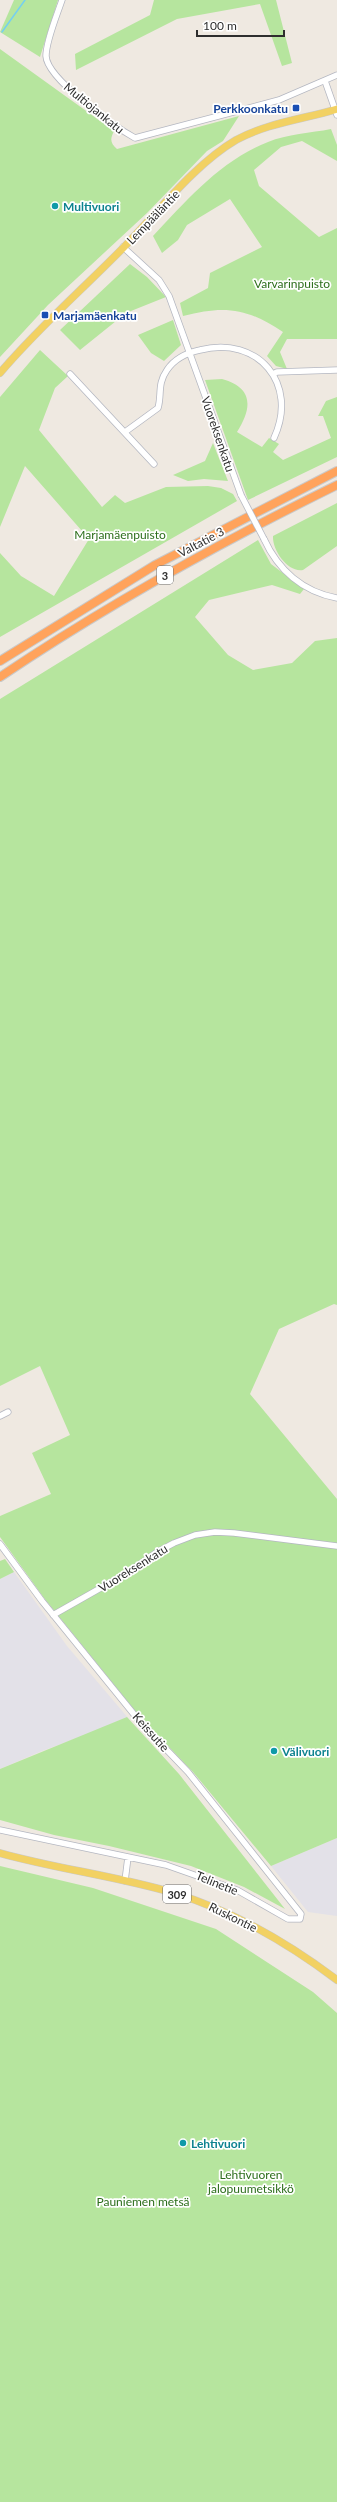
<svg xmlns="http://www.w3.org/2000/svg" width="337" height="2502" font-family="Lato,sans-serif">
<rect width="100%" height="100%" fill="#efe9e1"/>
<path fill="#e3e1e8" d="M 14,1572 L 67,1646 L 129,1719 L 42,1751 L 0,1769 L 0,1579 Z
M 337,1838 L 337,1916 L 308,1912 L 271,1866 Z"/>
<path fill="#b6e59e" d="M 14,0 L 58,0 L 40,57 L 0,32 Z
M 154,0 L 276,0 L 292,63 L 282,66 L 260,4 L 177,19 L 76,70 L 75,54 L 150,15 Z
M 0,49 L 114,131 C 110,139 110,143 117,149 L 239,116 L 223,141 L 207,151 L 147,213 L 48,305 L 0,357 Z
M 331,129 L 337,145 L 337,161 L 302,141 L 281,147 L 254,170 L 259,186 L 319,237 L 337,228 L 337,339 L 287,339 L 280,352 L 287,369 L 276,366 L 267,356 L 283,332 C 247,308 225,305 183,316 L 180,303 L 208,288 L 210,273 L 262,247 L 230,199 L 187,225 L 178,240 L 162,253 L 153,236 C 187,200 220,161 268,142 C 287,134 311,133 331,129 Z
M 130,264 L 147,277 L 166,297 L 126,313 L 80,350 L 60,330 Z
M 173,320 L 181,345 L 164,361 L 151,353 L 138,335 Z
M 40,350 L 68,376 L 55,388 L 39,430 L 102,507 L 115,495 L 125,503 L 166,487 L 208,486 L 221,488 L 233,494 L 237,501 L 0,637 L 0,553 L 21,576 L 54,596 L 89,539 L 25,466 L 0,527 L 0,397 Z
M 222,379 C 254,388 252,408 237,432 L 262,447 L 269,438 L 279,444 L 273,452 L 283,460 L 331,438 L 323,416 L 318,416 L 326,401 L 337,397 L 337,457 L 248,500 L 205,380 Z
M 213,443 L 228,481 L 204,479 L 188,481 L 173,475 L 205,461 Z
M 337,503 L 337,546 L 303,570 C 288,573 272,550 273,536 Z
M 258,540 L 271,564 L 304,589 L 300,594 L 272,585 L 209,600 L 195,617 L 228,655 L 253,670 L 292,663 L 315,641 L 337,638 L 337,1305 L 334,1304 L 279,1329 L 250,1394 L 337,1499 L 337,1838 L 271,1866 L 193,1772 L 141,1718 L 44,1598 L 0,1537 L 0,1516 L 51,1494 L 32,1453 L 70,1435 L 40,1366 L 0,1386 L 0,699 Z
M 5,1559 L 14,1572 L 0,1579 L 0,1561 Z
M 127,1717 L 179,1774 L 285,1909 L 244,1887 L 191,1866 L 109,1846 L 54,1835 L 0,1820 L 0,1769 Z
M 0,1866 L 93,1888 L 216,1929 L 313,1992 L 337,2013 L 337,2502 L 0,2502 Z"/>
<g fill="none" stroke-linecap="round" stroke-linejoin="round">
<path stroke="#75cff0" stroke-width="1.5" d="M 2,32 L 25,0"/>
<defs>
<path id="minor" d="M 62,0 C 57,15 46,41 46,56 C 47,79 115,127 135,138 L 279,100 L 337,75
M 325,81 L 337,115
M 123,247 L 159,280 L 169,296 L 241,495
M 70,374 L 154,464
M 273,374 L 277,372 L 337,370
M 125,432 L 158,408 C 162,395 157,384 167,370 C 175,358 186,353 200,350 C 258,335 299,384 274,438
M 264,539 C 278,570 303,592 337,598
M 0,1416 L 8,1412
M 0,1544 L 42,1601 L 141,1723 L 188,1772 L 301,1914 L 300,1919 L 288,1919 L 237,1890 L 166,1865 L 0,1830
M 53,1615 L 127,1573 L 157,1552 L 174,1543 L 195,1535 L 215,1532 L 234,1533 L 337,1546
M 125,1881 L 128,1857"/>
<path id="major" d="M 0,373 C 38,328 83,289 125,246 C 158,212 195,164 236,140 C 267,123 304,119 337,109
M 0,1853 C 57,1869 117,1876 174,1893 C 233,1911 288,1943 337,1980"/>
<path id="highway" d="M 0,661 L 155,565 L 337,471
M 0,677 C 107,605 221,542 337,485"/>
</defs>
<use href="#minor" stroke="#b4b7c1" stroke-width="7"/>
<use href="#major" stroke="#c9c9c9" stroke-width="8"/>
<use href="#highway" stroke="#c9c9c9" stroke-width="10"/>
<use href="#minor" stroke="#fff" stroke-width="5.5"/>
<use href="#major" stroke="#f2d163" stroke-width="7"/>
<use href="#highway" stroke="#ffa35c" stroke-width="8"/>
<defs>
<path id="minor-bridge" d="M 241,495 L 264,539"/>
</defs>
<use href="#minor-bridge" stroke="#b4b7c1" stroke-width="7" stroke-linecap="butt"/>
<use href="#minor-bridge" stroke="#fff" stroke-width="5.5"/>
</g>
<g fill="#1a4fb4" stroke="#fff" stroke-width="1.5">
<rect x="292" y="104" width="8" height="8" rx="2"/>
<rect x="41" y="311" width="8" height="8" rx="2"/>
</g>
<g fill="#0f9aa8" stroke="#fff" stroke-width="1.5">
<circle cx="55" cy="206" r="4"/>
<circle cx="274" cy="1751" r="4"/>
<circle cx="183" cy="2143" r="4"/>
</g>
<g text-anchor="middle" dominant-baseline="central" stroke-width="3.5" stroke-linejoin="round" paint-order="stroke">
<g fill="#fff" stroke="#6d6d6d" stroke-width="1">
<rect x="157" y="566" width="16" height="18" rx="3"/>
<rect x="163" y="1885" width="28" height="18" rx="3"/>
</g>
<g font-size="11" font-weight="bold" fill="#2e2e2e">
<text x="165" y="575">3</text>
<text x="177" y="1894">309</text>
</g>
<g font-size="12" fill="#2e2e2e" stroke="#fff">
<text transform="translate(94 108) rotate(39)">Multiojankatu</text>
<text transform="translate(153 217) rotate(-46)">Lempääläntie</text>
<text transform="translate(218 434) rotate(71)">Vuoreksenkatu</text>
<text transform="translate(201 542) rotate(-28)">Valtatie 3</text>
<text transform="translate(133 1568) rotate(-32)">Vuoreksenkatu</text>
<text transform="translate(151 1732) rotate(48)">Keissutie</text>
<text transform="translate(217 1883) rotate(22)">Telinetie</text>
<text transform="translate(233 1917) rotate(26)">Ruskontie</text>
</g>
<g font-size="12" font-weight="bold" fill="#164399" stroke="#fff" text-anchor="end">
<text x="288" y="108">Perkkoonkatu</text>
<text x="53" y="315" text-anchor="start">Marjamäenkatu</text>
</g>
<g font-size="12" font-weight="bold" fill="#0d838f" stroke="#fff" text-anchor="start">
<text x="63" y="206">Multivuori</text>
<text x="282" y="1751">Välivuori</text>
<text x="191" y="2143">Lehtivuori</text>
</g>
<g font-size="12" fill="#2c6e1b" stroke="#fff">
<text x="292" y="283">Varvarinpuisto</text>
<text x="120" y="534">Marjamäenpuisto</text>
<text x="251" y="2174">Lehtivuoren<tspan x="251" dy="14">jalopuumetsikkö</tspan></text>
<text x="143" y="2201">Pauniemen metsä</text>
</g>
</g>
<path d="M197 30v6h87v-6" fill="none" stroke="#2e2e2e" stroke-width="2"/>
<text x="203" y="30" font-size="12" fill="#2e2e2e" stroke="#ffffff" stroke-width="3" paint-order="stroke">100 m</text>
</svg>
